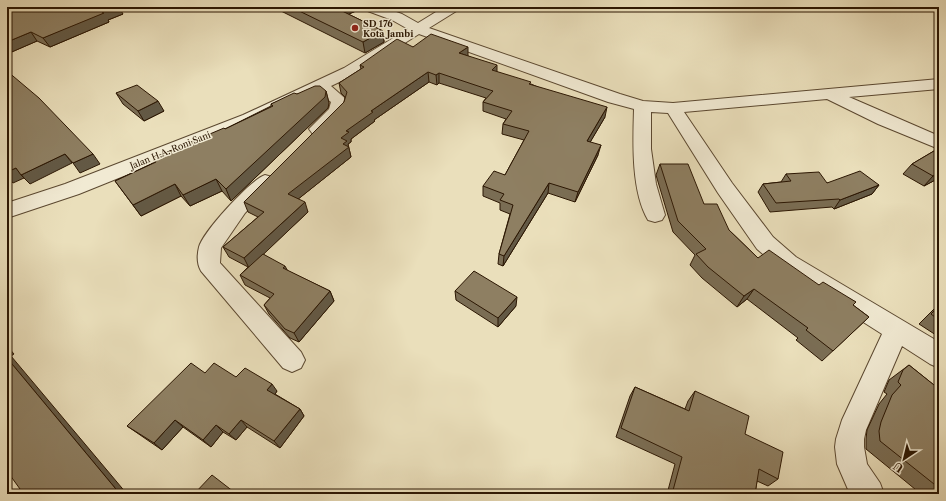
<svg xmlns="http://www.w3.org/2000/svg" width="946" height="501" font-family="'Libre Caslon Text',serif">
<rect width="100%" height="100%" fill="#eadfbb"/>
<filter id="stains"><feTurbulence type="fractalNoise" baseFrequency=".005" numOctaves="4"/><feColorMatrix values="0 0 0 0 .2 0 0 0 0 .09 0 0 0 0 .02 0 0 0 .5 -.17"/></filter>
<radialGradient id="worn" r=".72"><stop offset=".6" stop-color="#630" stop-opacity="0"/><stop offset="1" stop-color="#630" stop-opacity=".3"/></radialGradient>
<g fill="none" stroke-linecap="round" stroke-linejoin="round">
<defs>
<path id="minor" d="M 363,7 L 382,7 L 402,14 L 418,23 L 444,7 L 460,7 L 458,10 L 429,28 L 620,94 L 643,101 L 673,103 L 939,79 L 939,89 L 849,97 L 939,136 L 939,149 L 878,124 L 827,99 L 684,112 L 732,183 L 773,237 L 796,257 L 939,342 L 939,368 L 930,364 L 902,346 L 866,430 L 864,439 L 864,447 L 867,464 L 880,483 L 884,494 L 850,494 L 837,464 L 835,447 L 836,439 L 842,420 L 882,334 L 780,269 L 757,249 L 718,193 L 668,113 L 651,112 L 651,149 L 656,184 L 665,215 L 662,220 L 655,222 L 648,220 C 631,191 633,142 634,109 L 608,102 L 419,34 L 356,74 L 331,86 L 348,101 C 344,115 328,137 312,133 L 309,129 L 329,109 L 331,102 L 319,92 L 255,123 L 79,194 L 7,218 L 7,203 L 65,184 L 243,115 L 344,68 L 408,29 L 392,20 L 365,10 Z
M 265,175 L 272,177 L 275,182 L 245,213 L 221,248 L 220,263 L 301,352 L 305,360 L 301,368 L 292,372 L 283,368 L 201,271 C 197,264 197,255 199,247 C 203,232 250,180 265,175 Z"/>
</defs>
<use href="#minor" stroke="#5b4830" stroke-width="2"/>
<use href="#minor" fill="#f1ead3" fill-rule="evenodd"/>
</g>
<path fill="#7a6d54" stroke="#2b1602" d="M 7,7 L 123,14 L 108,20 L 109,22 L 50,47 L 37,41 L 7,54 Z
M 273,7 L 355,7 L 356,11 L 348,14 L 383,31 L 384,42 L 365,53 Z
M 413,47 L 468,56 L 497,72 L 531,84 L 605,117 L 590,142 L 598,155 L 575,202 L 548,193 L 503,266 L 498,264 L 499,254 L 510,214 L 500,210 L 500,203 L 483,196 L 483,186 L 505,175 L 524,140 L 502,134 L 503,124 L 506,119 L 483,111 L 483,102 L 486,98 L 439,83 L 437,85 L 429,82 L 374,120 L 375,121 L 351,139 L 351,142 L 348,144 L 351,157 L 298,199 L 308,212 L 263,254 L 288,271 L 330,291 L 334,301 L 299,342 L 290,338 L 269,314 L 264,305 L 270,298 L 245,285 L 240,275 L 248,267 L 229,257 L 223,247 L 258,217 L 248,212 L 244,202 L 344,102 L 345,97 L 341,93 L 339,83 L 361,69 L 360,65 Z
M 326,91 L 329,103 L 328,108 L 231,201 L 222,191 L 190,206 L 181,196 L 141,216 L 115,181 L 155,162 L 153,158 L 225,129 L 271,106 L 271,104 L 297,94 Z
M 116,93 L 164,111 L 144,121 L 123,104 Z
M 939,148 L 939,178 L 924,186 L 903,174 L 912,164 Z
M 660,164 L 704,204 L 729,230 L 758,258 L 856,302 L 853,305 L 869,317 L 822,361 L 796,340 L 798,338 L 747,299 L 737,307 L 702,278 L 690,265 L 695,255 L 673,232 L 656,175 Z
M 786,174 L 827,183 L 879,185 L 872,194 L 834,209 L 832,207 L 770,212 L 758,192 L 763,184 L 781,182 Z
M 455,291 L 516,306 L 498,327 L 456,300 Z
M 939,304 L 939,337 L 919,324 Z
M 909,365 L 939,389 L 939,494 L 921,494 L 866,449 L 866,439 L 867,430 L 879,404 L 887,394 L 884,392 L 889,380 Z
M 236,377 L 277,391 L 275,394 L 300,409 L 304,416 L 280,448 L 247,427 L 236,440 L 223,432 L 211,447 L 183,427 L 162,450 L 127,426 Z
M 635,387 L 685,409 L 688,401 L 695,391 L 745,434 L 778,479 L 768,486 L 757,481 L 755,494 L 667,494 L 675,464 L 616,437 L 630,396 Z"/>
<path fill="#635945" stroke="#2b1602" d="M 113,7 L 119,7 L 123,14 L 108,20 L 109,22 L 50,47 L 43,38 Z
M 339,7 L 355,7 L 356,11 L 338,19 L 336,8 Z
M 383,31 L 384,42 L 365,53 L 363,42 Z
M 31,32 L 37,41 L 7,54 L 7,42 Z
M 468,47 L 468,56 L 459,53 Z
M 497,65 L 497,74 L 492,70 Z
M 428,72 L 429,82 L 374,120 L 375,121 L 351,139 L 351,142 L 348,144 L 351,157 L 292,204 L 288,194 L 341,138 L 346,131 L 371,111 Z
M 439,73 L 439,83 L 437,85 L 436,75 Z
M 326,91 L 329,103 L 328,108 L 231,201 L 226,189 Z
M 158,101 L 164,111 L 144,121 L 138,111 Z
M 607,107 L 605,117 L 585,151 L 587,141 Z
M 601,145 L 598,155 L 575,202 L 578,192 Z
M 65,154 L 72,163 L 30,184 L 21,175 Z
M 93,154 L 100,164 L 80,173 L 73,163 Z
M 16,168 L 24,178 L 13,183 L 7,176 L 7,172 Z
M 939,173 L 939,178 L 924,186 L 933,176 Z
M 7,176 L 10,179 L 7,180 Z
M 216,179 L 222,191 L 190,206 L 183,195 Z
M 549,183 L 548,193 L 503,266 L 504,256 Z
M 175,184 L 181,196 L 141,216 L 133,205 Z
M 879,185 L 872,194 L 834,209 L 840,200 Z
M 305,202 L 308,212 L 249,268 L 244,258 Z
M 285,266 L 290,275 L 283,268 Z
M 754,289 L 747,299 L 737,307 L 744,296 Z
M 330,291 L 334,301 L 299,342 L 294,333 Z
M 517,297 L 516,306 L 498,327 L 498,318 Z
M 7,346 L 14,354 L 11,356 L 127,494 L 120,494 L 7,358 Z
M 272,384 L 277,391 L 273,397 L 267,390 Z
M 300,409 L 304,416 L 280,448 L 274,441 Z
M 175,420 L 183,427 L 162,450 L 154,443 Z
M 241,420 L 247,427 L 236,440 L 229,434 Z
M 216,425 L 223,432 L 211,447 L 203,440 Z
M 234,492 L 237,494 L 232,494 Z"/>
<path fill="#8e7f62" stroke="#2b1602" d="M 7,7 L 113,7 L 102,12 L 104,13 L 43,38 L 31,32 L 7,42 Z
M 291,7 L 339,7 L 336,8 L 383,31 L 363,42 Z
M 431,34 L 468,47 L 459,53 L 497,65 L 492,70 L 531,82 L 529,84 L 607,107 L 587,141 L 601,145 L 578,192 L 549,183 L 504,256 L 499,254 L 513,205 L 500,200 L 504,194 L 483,186 L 494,171 L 505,175 L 529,131 L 503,124 L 512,111 L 483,102 L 493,91 L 439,73 L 436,75 L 428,72 L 371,111 L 373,112 L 346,131 L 349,132 L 341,138 L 347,141 L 343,144 L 349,147 L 288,194 L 305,202 L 244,258 L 223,247 L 264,212 L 244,202 L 344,102 L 347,92 L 339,83 L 364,67 L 360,65 L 397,39 L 413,47 Z
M 7,71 L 39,98 L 93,154 L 73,163 L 65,154 L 21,175 L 16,168 L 7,172 Z
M 137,85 L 158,101 L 138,111 L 116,93 Z
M 315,86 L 320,86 L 326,91 L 325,97 L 226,189 L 216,179 L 183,195 L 175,184 L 133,205 L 115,181 L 156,162 L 153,158 L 224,128 L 225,129 L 273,106 L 271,104 L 294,93 L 297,94 Z
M 939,148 L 939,173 L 933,176 L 912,164 Z
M 660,164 L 688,164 L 704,204 L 717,204 L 729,230 L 758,258 L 769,250 L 819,285 L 823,282 L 856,302 L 853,305 L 869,317 L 833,351 L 806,330 L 808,328 L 754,289 L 744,296 L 708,267 L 696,254 L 706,249 L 678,221 Z
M 860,171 L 879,185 L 840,200 L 839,199 L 776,203 L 763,184 L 791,181 L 786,174 L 819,172 L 827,183 Z
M 263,254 L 285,266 L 283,268 L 330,291 L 294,333 L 285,329 L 264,305 L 274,294 L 240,275 Z
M 474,271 L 517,297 L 498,318 L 455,291 Z
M 939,306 L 939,320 L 931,314 Z
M 7,358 L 120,494 L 14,494 L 20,489 L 7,471 Z
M 191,363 L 205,373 L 214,363 L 236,377 L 245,368 L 272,384 L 267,390 L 300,409 L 274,441 L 241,420 L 229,434 L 216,425 L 203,440 L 175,420 L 154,443 L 127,426 Z
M 909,365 L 939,389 L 939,488 L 880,441 L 879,431 L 881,422 L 892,395 L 901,385 L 898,382 L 903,370 Z
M 635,387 L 689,411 L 695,391 L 749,416 L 745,434 L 783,452 L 778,479 L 759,469 L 755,494 L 672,494 L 682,457 L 621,428 Z
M 212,475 L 234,492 L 232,494 L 194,494 Z"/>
<circle fill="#8f2418" stroke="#f1ead3" stroke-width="1.5" cx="355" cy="28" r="4"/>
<g text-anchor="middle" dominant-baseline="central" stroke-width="3" stroke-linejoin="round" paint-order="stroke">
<g font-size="9" font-weight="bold" fill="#2b1602" stroke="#f1ead3" text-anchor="start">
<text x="363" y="23">SD 176<tspan x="363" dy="10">Kota Jambi</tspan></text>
</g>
<g font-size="9" fill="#2b1602" stroke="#f1ead3">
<text transform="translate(170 150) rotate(-22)">Jalan H.A. Roni Sani</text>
</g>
</g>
<rect width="946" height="501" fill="none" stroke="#eadfbb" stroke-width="24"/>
<rect x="8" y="8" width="930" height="485" fill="none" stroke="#2b1602" stroke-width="2"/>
<rect x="12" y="12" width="922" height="477" fill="none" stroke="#2b1602"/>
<g transform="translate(904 459) rotate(215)" stroke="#f1ead3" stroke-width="3" paint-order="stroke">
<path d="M0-3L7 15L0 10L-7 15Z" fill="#2b1602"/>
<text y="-6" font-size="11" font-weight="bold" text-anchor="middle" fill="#2b1602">U</text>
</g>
<rect width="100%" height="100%" filter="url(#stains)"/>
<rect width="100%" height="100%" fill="url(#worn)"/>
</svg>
